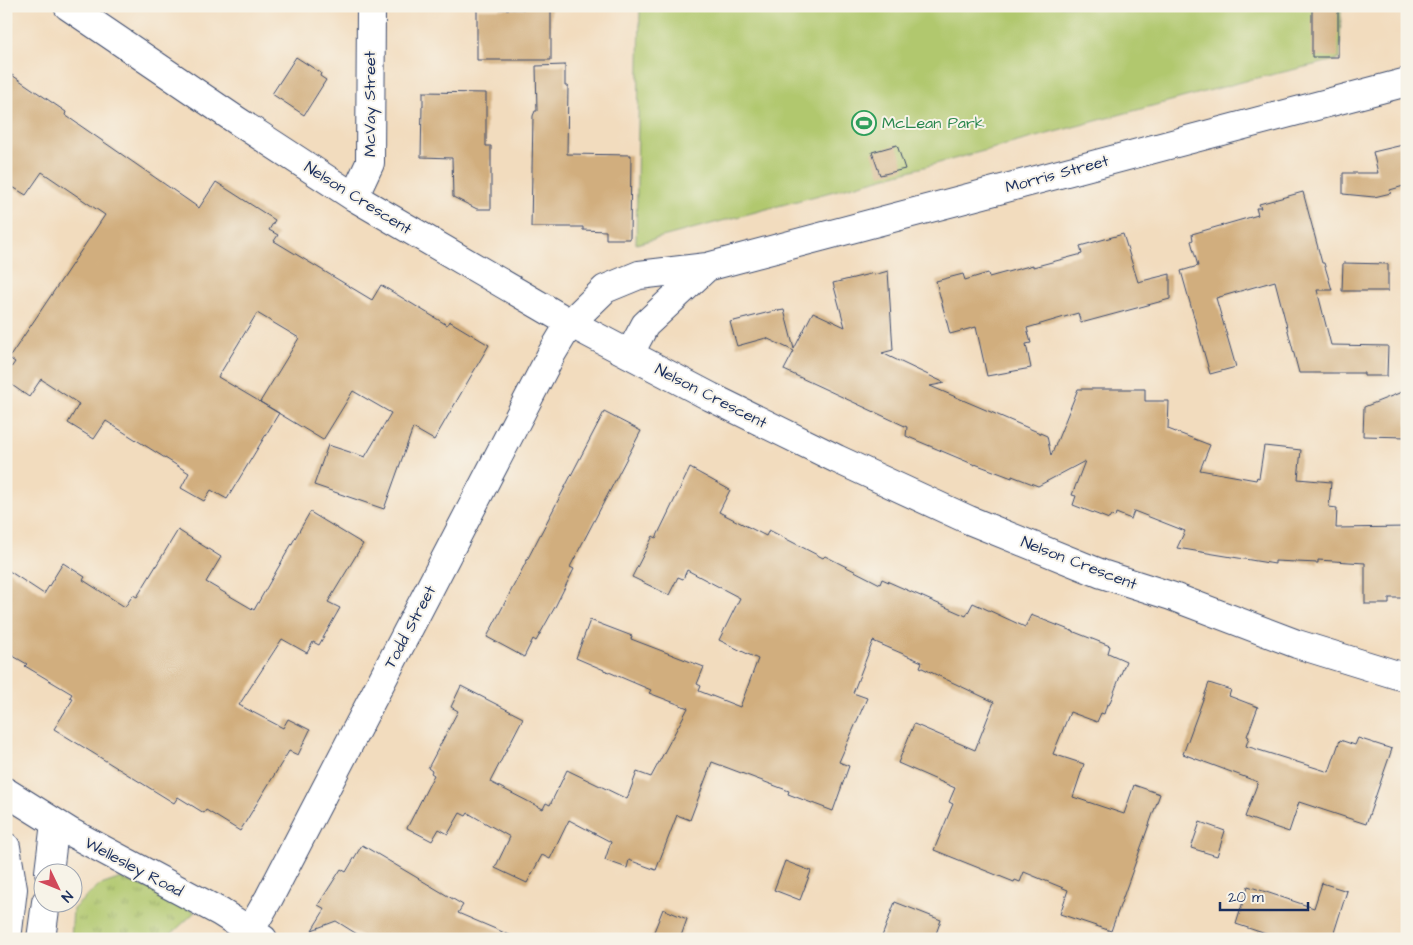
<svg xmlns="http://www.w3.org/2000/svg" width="1413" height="945" font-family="'Architects Daughter',sans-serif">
<defs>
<pattern id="grass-tufts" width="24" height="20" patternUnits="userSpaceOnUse" patternTransform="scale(1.25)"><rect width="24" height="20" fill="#b1c86e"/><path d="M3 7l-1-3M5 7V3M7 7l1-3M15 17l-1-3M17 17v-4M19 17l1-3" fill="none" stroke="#8fa35e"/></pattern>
</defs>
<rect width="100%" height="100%" fill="#f7f3e8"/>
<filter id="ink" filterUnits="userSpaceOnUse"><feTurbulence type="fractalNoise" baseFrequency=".02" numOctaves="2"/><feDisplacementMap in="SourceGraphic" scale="10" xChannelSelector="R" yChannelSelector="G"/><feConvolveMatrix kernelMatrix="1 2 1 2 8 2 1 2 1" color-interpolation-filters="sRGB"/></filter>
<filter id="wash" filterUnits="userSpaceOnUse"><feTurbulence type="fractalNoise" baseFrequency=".0096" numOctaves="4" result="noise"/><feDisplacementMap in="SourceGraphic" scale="20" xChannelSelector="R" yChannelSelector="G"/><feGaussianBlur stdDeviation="1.12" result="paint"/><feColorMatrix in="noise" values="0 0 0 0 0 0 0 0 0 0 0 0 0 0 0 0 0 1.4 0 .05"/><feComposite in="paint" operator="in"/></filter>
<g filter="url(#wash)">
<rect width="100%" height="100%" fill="#f2dcbe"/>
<path fill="url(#grass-tufts)" stroke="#667c66" d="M 121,878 L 163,894 L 195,912 L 166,939 L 71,939 L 73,909 L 98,886 Z"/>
<path fill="#b1c86e" stroke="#667c66" d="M 640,6 L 1341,6 L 1340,59 L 1253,79 L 636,244 Z"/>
<g id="blocks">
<path fill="#d1ae7e" d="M 524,6 L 551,6 L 551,60 L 477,60 L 477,9 L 524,9 Z
M 1312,6 L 1338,6 L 1338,57 L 1312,57 Z
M 296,57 L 321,73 L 320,76 L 326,80 L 304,115 L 272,94 Z
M 565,65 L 565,86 L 568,86 L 567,154 L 631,155 L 630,239 L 606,239 L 606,231 L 583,230 L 583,227 L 531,227 L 533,116 L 535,111 L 537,111 L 536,66 Z
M 6,71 L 66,112 L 65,115 L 199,208 L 216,182 L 275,220 L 269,230 L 278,235 L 274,241 L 372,300 L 381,285 L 447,325 L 449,321 L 489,345 L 434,440 L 413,428 L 384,509 L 314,485 L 328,445 L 365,457 L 391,413 L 353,391 L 323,440 L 260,402 L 299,338 L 257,313 L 218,377 L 279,413 L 227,499 L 211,490 L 204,501 L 181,488 L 189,473 L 106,421 L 94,439 L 68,423 L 79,404 L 41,379 L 29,397 L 6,381 L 6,375 L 15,362 L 9,358 L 105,215 L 42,172 L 26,195 L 6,183 Z
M 423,92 L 486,93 L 486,146 L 491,146 L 491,209 L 477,209 L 453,197 L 452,158 L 421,157 L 422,106 L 423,106 Z
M 1407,144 L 1407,185 L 1390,190 L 1391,193 L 1374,197 L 1343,194 L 1343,173 L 1378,173 L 1373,152 Z
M 897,145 L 905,169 L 880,175 L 872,152 Z
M 1303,192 L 1322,263 L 1324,263 L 1332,290 L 1317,290 L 1331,345 L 1388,346 L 1387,376 L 1364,376 L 1364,373 L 1299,373 L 1275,281 L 1216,298 L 1236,367 L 1210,374 L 1181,271 L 1198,266 L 1191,241 L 1193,240 L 1192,234 L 1258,215 L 1256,208 L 1261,208 L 1259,204 Z
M 1123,234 L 1138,282 L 1170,274 L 1170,299 L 1081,323 L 1078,313 L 1027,328 L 1031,343 L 1026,344 L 1031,368 L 987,376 L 976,327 L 950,334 L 936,281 L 963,274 L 965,280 L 988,273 L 989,277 L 1033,265 L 1033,267 L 1082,254 L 1080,246 Z
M 1343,263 L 1388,264 L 1388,291 L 1342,291 Z
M 888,271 L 893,350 L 882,353 L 945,383 L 930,386 L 1047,436 L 1051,456 L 1078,389 L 1145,389 L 1145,401 L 1169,401 L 1168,429 L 1210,445 L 1200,470 L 1256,480 L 1257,477 L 1259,478 L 1264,446 L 1301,450 L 1298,479 L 1331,482 L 1329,507 L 1337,508 L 1336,528 L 1407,527 L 1407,598 L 1389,598 L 1389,604 L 1365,604 L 1365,563 L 1318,560 L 1318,563 L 1275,561 L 1275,564 L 1177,548 L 1185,531 L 1134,511 L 1131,519 L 1116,513 L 1115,517 L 1111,516 L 1109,519 L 1073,505 L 1076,496 L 1072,495 L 1085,461 L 1038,486 L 1012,476 L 1012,478 L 975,464 L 975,465 L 906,436 L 907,427 L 784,370 L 794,351 L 766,338 L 737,346 L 730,322 L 778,310 L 778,311 L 784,310 L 794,349 L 813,312 L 845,327 L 833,283 L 874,273 L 874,275 Z
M 1407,390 L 1407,437 L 1363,436 L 1364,407 Z
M 604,412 L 641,431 L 570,567 L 574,569 L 555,607 L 536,641 L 533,639 L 524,657 L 487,637 Z
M 690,468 L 730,490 L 719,512 L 766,536 L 769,530 L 823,558 L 825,556 L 880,584 L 882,579 L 966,616 L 973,603 L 1025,627 L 1031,615 L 1110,646 L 1108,653 L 1126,661 L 1109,705 L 1107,704 L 1104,714 L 1101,713 L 1097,722 L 1070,712 L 1053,754 L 1084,764 L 1073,797 L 1124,814 L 1134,785 L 1160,794 L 1111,931 L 1060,914 L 1068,890 L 1024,872 L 1020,882 L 1015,880 L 1014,882 L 934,850 L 953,804 L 949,802 L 955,788 L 898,763 L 914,724 L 975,750 L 994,702 L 920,667 L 922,662 L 873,641 L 853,693 L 867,698 L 839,762 L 849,766 L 833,811 L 788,794 L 789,791 L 712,762 L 690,820 L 677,815 L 656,870 L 629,860 L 627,868 L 605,860 L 611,842 L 569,820 L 550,859 L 542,855 L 527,883 L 495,868 L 510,837 L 468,813 L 466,816 L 460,813 L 448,834 L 439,829 L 432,841 L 407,828 L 434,775 L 431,773 L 432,771 L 428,768 L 458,711 L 451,707 L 461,686 L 523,718 L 490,782 L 543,809 L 546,803 L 550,805 L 567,770 L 627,799 L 637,772 L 651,777 L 688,708 L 649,693 L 651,690 L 576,658 L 590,620 L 632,636 L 631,639 L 704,667 L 697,684 L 701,686 L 699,691 L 740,707 L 758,659 L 719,640 L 740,598 L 687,570 L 683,579 L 678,577 L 669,595 L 632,577 L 653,536 L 656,538 Z
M 310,512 L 363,544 L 328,602 L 340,608 L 319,645 L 313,642 L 307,653 L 282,639 L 239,705 L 283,728 L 288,719 L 310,730 L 298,755 L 289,751 L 240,831 L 206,810 L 204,813 L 178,797 L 174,803 L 54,729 L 73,699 L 70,697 L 72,694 L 25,666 L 27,664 L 6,652 L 6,569 L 44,594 L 63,563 L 85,577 L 83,580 L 125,607 L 133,595 L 137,597 L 178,530 L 221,557 L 206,582 L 254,610 Z
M 1209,683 L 1231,690 L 1229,696 L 1258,707 L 1247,736 L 1249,737 L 1246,746 L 1329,772 L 1340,740 L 1355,745 L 1358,738 L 1392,749 L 1366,824 L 1299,802 L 1289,832 L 1245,817 L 1258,782 L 1183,754 Z
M 1200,822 L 1225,831 L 1217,856 L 1191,848 Z
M 362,845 L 463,905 L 458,913 L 519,939 L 365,939 L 336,921 L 312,930 L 325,909 L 318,905 L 341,869 L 346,872 Z
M 785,861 L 811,871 L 800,900 L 774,890 Z
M 1322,883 L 1347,891 L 1332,939 L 1281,939 L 1236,924 L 1248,886 L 1314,908 Z
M 895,902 L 941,920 L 934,939 L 881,939 Z
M 663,909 L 687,919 L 680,939 L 651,939 Z"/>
</g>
</g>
<g filter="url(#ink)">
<use href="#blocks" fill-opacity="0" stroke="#3b496c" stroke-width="1"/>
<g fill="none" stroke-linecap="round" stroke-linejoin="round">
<defs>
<path id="minor" d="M 68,6 L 236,120 L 354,197 L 570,323 L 711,397 L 837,459 L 969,520 L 1102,574 L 1171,596 L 1297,644 L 1407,678
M 354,197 L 370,163 L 371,6
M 630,353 L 645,325 L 707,267
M 6,792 L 70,832 L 220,912 L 263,939
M 6,847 L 13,889 L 7,939
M 49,872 L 55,823
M 250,931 L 269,898 L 552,353 L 570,323 L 605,289 L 639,275 L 707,267 L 1407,82
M 41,939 L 46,902"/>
</defs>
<use href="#minor" stroke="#3b496c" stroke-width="30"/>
<use href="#minor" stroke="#fff" stroke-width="28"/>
</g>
</g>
<defs>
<symbol id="stadium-ring" viewBox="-11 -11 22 22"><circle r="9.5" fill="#f7f3e8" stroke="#2e9e5b" stroke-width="1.5"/><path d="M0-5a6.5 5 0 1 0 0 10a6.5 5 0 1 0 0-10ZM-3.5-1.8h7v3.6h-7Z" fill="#2e9e5b"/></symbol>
</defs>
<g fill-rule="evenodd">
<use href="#stadium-ring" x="850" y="109" width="28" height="28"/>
</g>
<g text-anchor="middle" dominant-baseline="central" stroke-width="4" stroke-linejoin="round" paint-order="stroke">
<g font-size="16" fill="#1b2f5e" stroke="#f7f3e8">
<text transform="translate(370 104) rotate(-90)">McVay Street</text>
<text transform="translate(1057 174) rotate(-15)">Morris Street</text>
<text transform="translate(358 198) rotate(32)">Nelson Crescent</text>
<text transform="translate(711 396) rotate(27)">Nelson Crescent</text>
<text transform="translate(1079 563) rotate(21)">Nelson Crescent</text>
<text transform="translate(410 627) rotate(-62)">Todd Street</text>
<text transform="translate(134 867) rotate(28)">Wellesley Road</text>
</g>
<g font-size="16" fill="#27864d" stroke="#f7f3e8" text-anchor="start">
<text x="882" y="123">McLean Park</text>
</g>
</g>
<rect width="1413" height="945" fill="none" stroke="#f7f3e8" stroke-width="25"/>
<g transform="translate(58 888) rotate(133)"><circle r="24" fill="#f7f3e8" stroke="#9fa5b1"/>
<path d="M0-4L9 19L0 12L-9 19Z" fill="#d1495b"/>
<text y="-8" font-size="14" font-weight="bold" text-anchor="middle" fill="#1b2f5e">N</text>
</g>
<path d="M1220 902v8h88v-8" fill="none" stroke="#1b2f5e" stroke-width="2.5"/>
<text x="1228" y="902" font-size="15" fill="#1b2f5e" stroke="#f7f3e8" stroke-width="4" paint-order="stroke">20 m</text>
</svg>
